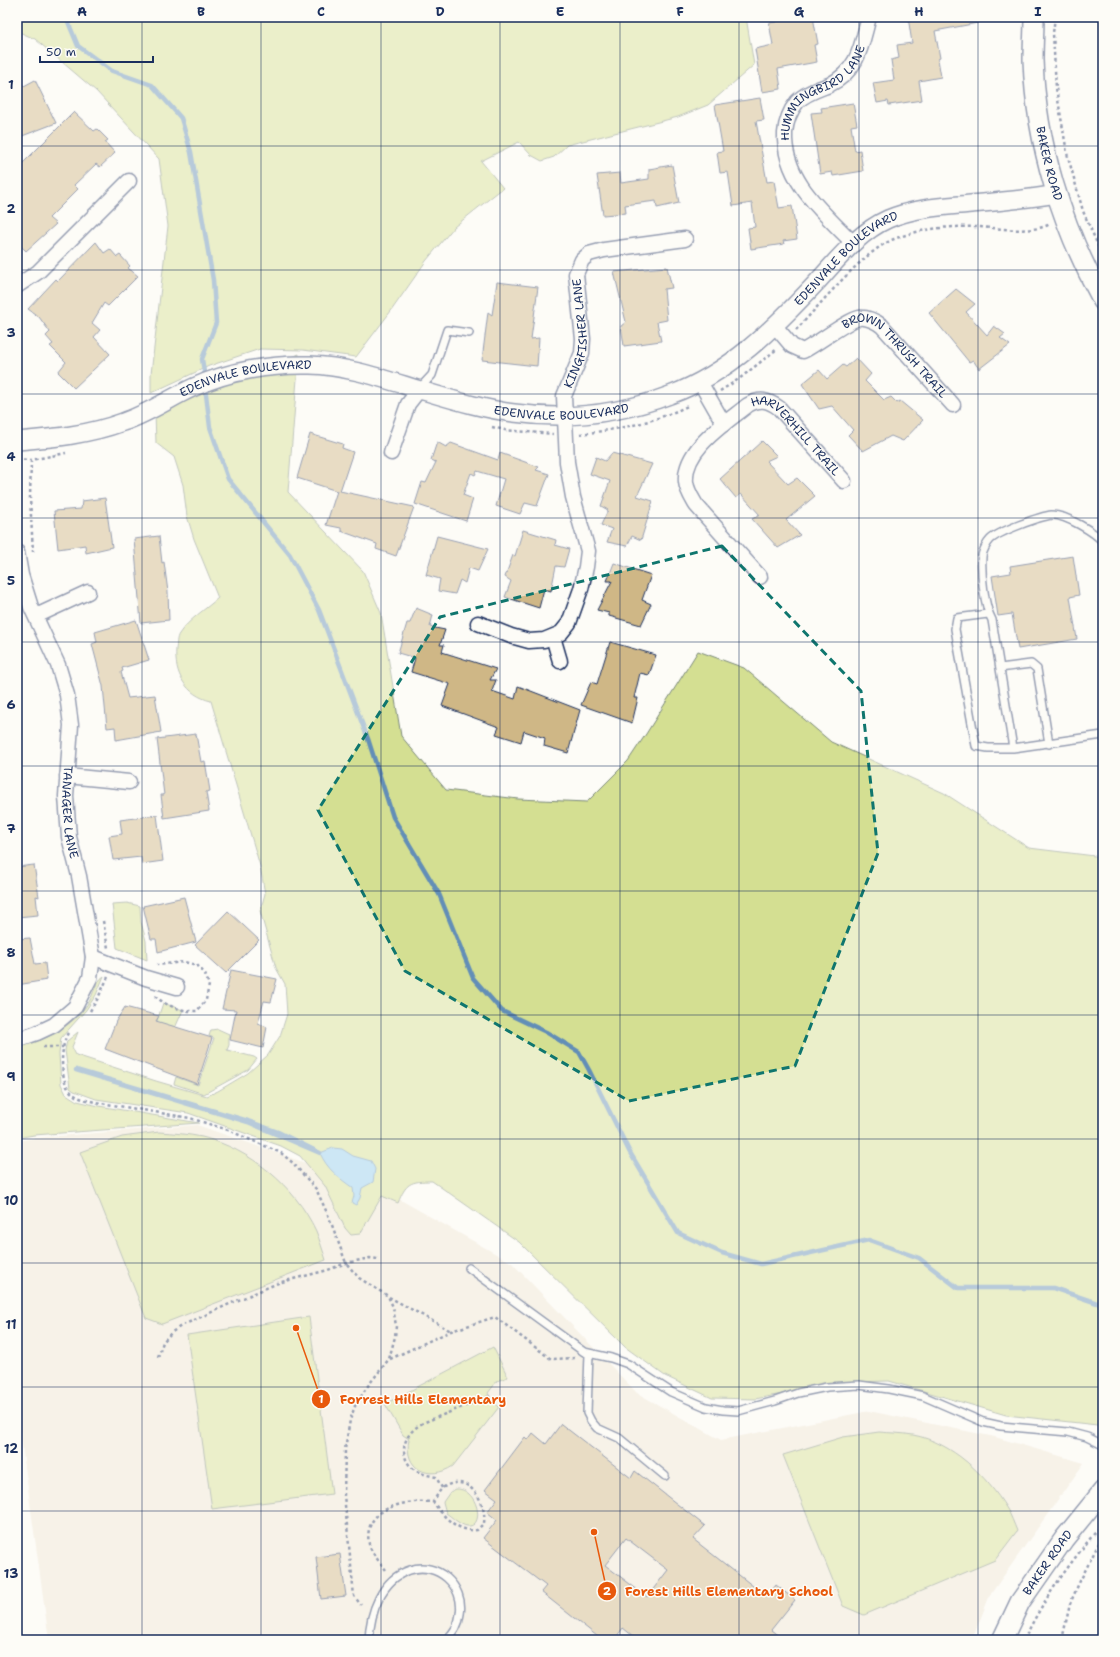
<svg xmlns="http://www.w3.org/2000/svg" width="1120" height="1657" font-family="'Shantell Sans',sans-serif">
<rect width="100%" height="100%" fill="#fdfcf7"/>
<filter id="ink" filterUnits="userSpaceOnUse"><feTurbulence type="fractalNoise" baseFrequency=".025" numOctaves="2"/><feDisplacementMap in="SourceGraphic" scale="8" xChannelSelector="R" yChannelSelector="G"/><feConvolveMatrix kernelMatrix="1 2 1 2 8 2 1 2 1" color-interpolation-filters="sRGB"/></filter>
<g filter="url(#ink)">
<path fill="#efe7d5" d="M 197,1125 L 383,1190 L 512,1263 L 637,1393 L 721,1440 L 869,1411 L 995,1437 L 1084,1463 L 990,1595 L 972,1640 L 49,1640 L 17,1409 L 17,1141 L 34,1138 Z"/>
<path fill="#d4df92" stroke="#788778" d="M 17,17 L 746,17 L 754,65 L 708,105 L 678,117 L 567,145 L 554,157 L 542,161 L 531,155 L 519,142 L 481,161 L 503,188 L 454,227 L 426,261 L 391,311 L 356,357 L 303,350 L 260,349 L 209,366 L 151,393 L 151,374 L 168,226 L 159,159 L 96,91 L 35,39 L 17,31 Z
M 299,354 L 288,492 L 363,571 L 381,613 L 401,736 L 446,790 L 518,799 L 587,802 L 628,761 L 646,734 L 698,651 L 744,668 L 831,742 L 944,793 L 1029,848 L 1103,857 L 1103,1428 L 1097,1425 L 1006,1415 L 889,1381 L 853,1382 L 821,1387 L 755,1399 L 712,1398 L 665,1376 L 625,1347 L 519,1242 L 432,1181 C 410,1181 406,1183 398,1203 L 382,1196 L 360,1234 L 351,1235 L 345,1228 L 325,1186 L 300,1156 L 281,1146 L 188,1113 L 96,1099 L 74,1091 L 70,1088 L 65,1050 L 67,1041 L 78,1032 L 72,1047 L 76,1055 L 156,1081 L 207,1096 L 218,1091 L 248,1073 L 268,1055 L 280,1036 L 287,1014 L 285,984 L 276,968 L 260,911 L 265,894 L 260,866 L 211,701 C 186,695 174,674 176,649 C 177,645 176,638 179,634 C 188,620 206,609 218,598 L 194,539 L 187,516 L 183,485 L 174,457 L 156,443 L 155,414 Z
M 127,903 L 140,906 L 141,922 L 146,941 L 147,960 L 117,948 L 112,904 Z
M 104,976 L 96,995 L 86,1010 L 61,1038 L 59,1054 L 61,1084 L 66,1094 L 77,1101 L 99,1106 L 199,1123 L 34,1135 L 17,1138 L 17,1046 C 45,1042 73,1026 89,1002 C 94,993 95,982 104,976 Z
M 163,1003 L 183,1010 L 171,1037 L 154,1030 Z
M 218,1029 L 229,1034 L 229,1045 L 227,1050 L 254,1057 L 257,1059 L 248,1070 L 204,1094 L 174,1084 L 176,1077 L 198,1085 L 214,1038 L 209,1036 L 211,1030 Z
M 159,1132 C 173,1133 188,1134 202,1137 C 250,1149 295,1186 316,1231 C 320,1241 323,1251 326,1260 L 162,1324 L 146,1318 L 80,1152 L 122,1137 Z
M 309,1317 L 332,1494 L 212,1509 L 187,1335 Z
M 493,1347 L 508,1377 L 497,1381 L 488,1393 L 491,1399 L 499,1407 L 453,1466 C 429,1482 403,1469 409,1439 L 403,1435 L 385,1404 Z
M 879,1432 C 890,1433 902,1433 913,1435 C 952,1442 987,1476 1007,1509 C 1011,1515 1014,1524 1017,1531 L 995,1560 L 864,1615 L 843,1606 L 783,1455 L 843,1437 Z
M 456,1489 C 478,1488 486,1528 467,1526 C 460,1525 452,1517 446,1513 L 443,1502 L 450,1492 Z"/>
<path fill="#92cef2" stroke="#628eb7" d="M 333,1148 L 342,1149 L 353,1156 L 371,1161 L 375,1169 L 373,1182 L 362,1188 L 360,1198 L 356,1205 L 352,1203 L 354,1196 L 353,1188 C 339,1178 327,1169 320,1153 Z"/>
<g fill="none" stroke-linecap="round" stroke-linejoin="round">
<path stroke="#628eb7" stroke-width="4.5" d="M 66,17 L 78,46 L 112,71 L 152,85 L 181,118 L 191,152 L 213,280 L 216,323 L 202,359 L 205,378
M 205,386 L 210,427 L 228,479 L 290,555 L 319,610 L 368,739 L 393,817 L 439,894 L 473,978 L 502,1011 L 546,1032 L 579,1052 L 589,1070 L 629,1151 L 678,1233 L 722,1253 L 761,1264 L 869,1240 L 919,1258 L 958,1288 L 1053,1288 L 1103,1305
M 76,1070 L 248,1121 L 278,1132 L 320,1153 L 248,1122 Z"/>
</g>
<path fill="#cfb786" stroke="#1b2f5e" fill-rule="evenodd" d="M 776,17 L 813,17 L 818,44 L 814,45 L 817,62 L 778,69 L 781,89 L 762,92 L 755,49 L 773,45 L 769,23 L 777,22 Z
M 908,17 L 977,17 L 978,23 L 935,31 L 940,58 L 938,59 L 941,77 L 919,81 L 922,100 L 889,105 L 888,101 L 877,103 L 873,83 L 894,80 L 891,60 L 899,58 L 897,45 L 912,43 Z
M 17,79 L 24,86 L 35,80 L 56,123 L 17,138 Z
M 760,98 L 764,120 L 756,121 L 767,182 L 774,181 L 779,208 L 792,206 L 797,239 L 783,241 L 784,244 L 751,249 L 748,228 L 755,227 L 752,203 L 733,206 L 728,172 L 720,173 L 717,152 L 723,151 L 715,105 Z
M 853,103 L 857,125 L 851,126 L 855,151 L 860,150 L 863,171 L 833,176 L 832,172 L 820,174 L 811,113 L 822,112 L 821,108 Z
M 74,112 L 94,131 L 97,129 L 108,140 L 105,142 L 115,153 L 100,167 L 96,164 L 74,185 L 78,189 L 49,218 L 56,224 L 26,251 L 17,242 L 17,169 Z
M 672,165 L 679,203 L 657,208 L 656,201 L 625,205 L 626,213 L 603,215 L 597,175 L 620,173 L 621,183 L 649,179 L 649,169 Z
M 96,242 L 104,253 L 110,249 L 117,257 L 120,255 L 130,266 L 128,268 L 138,276 L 108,306 L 104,303 L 92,323 L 100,330 L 94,337 L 110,354 L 74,388 L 58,372 L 66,362 L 50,346 L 53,344 L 46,336 L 50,332 L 39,317 L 28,309 L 56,279 L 58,281 Z
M 667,267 L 672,288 L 664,289 L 667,320 L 657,322 L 661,341 L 624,346 L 621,326 L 626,322 L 614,272 Z
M 497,282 L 538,287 L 531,339 L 539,338 L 537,366 L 482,360 L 488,312 L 492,315 Z
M 956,289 L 975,304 L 966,312 L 987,335 L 994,326 L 1005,334 L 1000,338 L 1010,345 L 979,369 L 973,360 L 969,362 L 929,313 Z
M 856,358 L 871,374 L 865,381 L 884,400 L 891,397 L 897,403 L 900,401 L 923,420 L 903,441 L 891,436 L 863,451 L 848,435 L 853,430 L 832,406 L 819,409 L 802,384 L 819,370 L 827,379 L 843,365 L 846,367 Z
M 310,434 L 343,444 L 342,448 L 353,452 L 340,491 L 414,507 L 396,556 L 376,549 L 377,544 L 341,531 L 341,528 L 326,525 L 337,491 L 297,478 Z
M 762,441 L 777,456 L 766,461 L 788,484 L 797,478 L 815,496 L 786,520 L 800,535 L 778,548 L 752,519 L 760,515 L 741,494 L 736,498 L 720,479 Z
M 437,442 L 446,447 L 451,443 L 498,460 L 500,453 L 539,467 L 536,470 L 549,474 L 537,506 L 525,503 L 520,514 L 496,506 L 504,479 L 477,471 L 475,475 L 471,473 L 463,495 L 473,499 L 466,521 L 415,504 L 422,482 L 426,483 L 436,462 L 431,460 Z
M 612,453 L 652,464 L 637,496 L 653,501 L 641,540 L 632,536 L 627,546 L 607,542 L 612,529 L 601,525 L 608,510 L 601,506 L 610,481 L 590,474 L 596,457 L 605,461 Z
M 105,498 L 112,547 L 86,553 L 85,545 L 58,549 L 54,511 L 81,509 L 82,501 Z
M 523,530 L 556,540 L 555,545 L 569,549 L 564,567 L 556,566 L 551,591 L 544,589 L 539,608 L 505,597 L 511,581 L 505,577 L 513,555 L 515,556 Z
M 159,536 L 162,563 L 164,562 L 168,592 L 169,620 L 141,623 L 134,539 Z
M 437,536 L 488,549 L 478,571 L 469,568 L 465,583 L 460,580 L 455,594 L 438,591 L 440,579 L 426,575 Z
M 1073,556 L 1079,595 L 1070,597 L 1077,639 L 1018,649 L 1012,614 L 998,616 L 992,576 L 1011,573 L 1010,566 Z
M 614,563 L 651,575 L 642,600 L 651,604 L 641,625 L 609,616 L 609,613 L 597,610 L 612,581 L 607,581 Z
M 416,608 L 433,615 L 430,627 L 445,630 L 440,645 L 444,645 L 442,652 L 496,669 L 490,680 L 496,680 L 492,691 L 515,699 L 518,686 L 580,710 L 568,753 L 544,746 L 545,738 L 524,731 L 521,742 L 496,734 L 499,727 L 442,706 L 450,684 L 411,672 L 415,658 L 398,653 L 407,623 L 410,623 Z
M 136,620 L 149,660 L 122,668 L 123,671 L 121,672 L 128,698 L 155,695 L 161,732 L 116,740 L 115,727 L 107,728 L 103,686 L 92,644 L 97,642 L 95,632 Z
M 610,642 L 656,655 L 649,675 L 640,673 L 634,698 L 638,698 L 632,723 L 581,705 L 591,682 L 597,684 Z
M 196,734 L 201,762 L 205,761 L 210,791 L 206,792 L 209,811 L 164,818 L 161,795 L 164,795 L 157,739 Z
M 157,815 L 163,861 L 142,864 L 141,857 L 113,860 L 109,836 L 122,834 L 120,820 Z
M 34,865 L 39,897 L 36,896 L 38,915 L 17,917 L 17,867 Z
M 184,897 L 196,942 L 158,952 L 156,939 L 151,939 L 143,906 Z
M 228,911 L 259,940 L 226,973 L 195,945 Z
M 30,938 L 35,964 L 45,963 L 47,980 L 17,985 L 17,939 Z
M 231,970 L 277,979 L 271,1002 L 264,1001 L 258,1023 L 267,1027 L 263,1048 L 230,1040 L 236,1010 L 222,1009 Z
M 125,1007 L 159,1016 L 156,1021 L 212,1038 L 197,1084 L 105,1049 L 116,1021 Z
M 561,1424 L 631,1478 L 635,1471 L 705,1526 L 693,1539 L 767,1597 L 776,1585 L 795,1600 L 771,1630 L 784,1640 L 638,1640 L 623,1628 L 614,1640 L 602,1640 L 541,1592 L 546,1586 L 483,1538 L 497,1520 L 487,1512 L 497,1499 L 485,1490 L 525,1437 L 528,1440 L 533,1433 L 546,1444 ZM 626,1538 L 668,1570 L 647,1597 L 605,1565 Z
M 340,1554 L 346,1596 L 321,1599 L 316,1557 Z"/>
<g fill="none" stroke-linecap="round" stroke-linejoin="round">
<defs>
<path id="service" d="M 419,389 L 432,375 L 447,330 L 469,333
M 988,614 L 957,618 L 955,629 L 976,746 L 988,748 L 1013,748 L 992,620 C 984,606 981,573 982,557 C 982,552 987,543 990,540 C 997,532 1041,516 1052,515 C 1066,515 1095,532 1103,542
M 1000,668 L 1031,664 L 1037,669 L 1049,744
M 1013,748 L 1103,735
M 469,1268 L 584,1352 L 611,1358 L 628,1364 L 671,1392 L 706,1407 L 723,1410 L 738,1411 L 775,1401 L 798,1393 L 827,1387 L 859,1385 L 889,1389 L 923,1396 L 983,1422 L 1001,1426 L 1068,1432 L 1087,1437 L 1103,1445
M 589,1353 L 587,1413 L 591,1421 L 597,1428 L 619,1438 L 665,1476
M 369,1640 C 370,1613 381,1579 410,1570 C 437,1561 465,1586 460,1614 C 459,1624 454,1633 446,1640"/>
<g id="minor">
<path id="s1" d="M 853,243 C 823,212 783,180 785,133 C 786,121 790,111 797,102 C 805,93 819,89 829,85 C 859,70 861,46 869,17"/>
<path d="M 17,286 L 38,272 L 129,181"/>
<path id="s2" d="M 775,326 L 792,346 L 803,351 C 817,344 848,320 859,318 C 868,317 875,321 882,326 L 953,405"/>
<path d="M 700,382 L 724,424"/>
<path d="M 391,453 L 408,404 L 419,390"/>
<path id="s3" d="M 17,552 L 21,575 L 31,607 L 58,665 L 67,695 L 71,725 L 66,796 L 69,837 L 79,876 L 93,957 L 90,978 L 75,1007 L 54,1025 L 37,1033 L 17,1040"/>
<path id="s4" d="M 760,577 L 696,505 C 692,498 687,491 686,482 C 683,449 726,423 748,405 C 760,398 768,400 779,408 L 844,481"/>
<path d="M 36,616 L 88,592"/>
<path id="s5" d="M 478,623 L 511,636 L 529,641 L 544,640 L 561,633 L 569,623 L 581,589 L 586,567 L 588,551 L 573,497 L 567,462 L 564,396 L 582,353 L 583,339 L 576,274 L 582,260 L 589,254 L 604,250 L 685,239"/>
<path d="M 553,637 L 560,661"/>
<path d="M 67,776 L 129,782"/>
<path d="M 93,957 L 146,978 L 177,987"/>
</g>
<g id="tertiary">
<path id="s6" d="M 17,441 C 53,438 88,435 123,422 C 148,414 170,398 194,387 C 229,371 271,364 310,365 C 348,366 384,379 420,390 C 451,399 482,409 514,413 C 566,420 620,414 670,395 C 730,373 774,328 817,282 C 838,259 859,232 888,219 C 911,209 936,207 960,205 C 992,202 1024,200 1056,194"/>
</g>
<g id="secondary">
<path id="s7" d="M 1034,17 C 1034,31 1033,46 1033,60 C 1036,144 1062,227 1103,301"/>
<path id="s8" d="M 1002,1640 L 1020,1602 L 1064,1539 L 1103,1491"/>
</g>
</defs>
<use href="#service" stroke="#1b2f5e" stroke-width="10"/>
<use href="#minor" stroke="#1b2f5e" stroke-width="17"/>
<use href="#tertiary" stroke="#1b2f5e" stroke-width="20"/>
<use href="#secondary" stroke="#1b2f5e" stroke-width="22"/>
<path stroke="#1b2f5e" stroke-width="2.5" stroke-dasharray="3 3" stroke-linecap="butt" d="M 1055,17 L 1053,33 L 1056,88 L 1067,153 L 1083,211 L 1103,257
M 796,330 C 821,304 862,252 894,239 C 923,228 948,226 978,227 C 999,228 1032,234 1050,224
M 720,391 L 739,379 L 777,349
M 492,427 L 505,430 L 553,434
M 580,434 C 621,429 651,423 688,406
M 17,459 L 31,460 L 66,453
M 31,460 L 30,498 L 33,552
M 103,921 L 108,948
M 155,996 C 166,1006 183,1012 197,1011 L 206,1000 L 209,985 L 205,974 L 197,965 L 184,962 L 157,965
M 90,1011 L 98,998 L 108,977
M 68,1033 C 60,1046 59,1082 72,1093 C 78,1099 87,1100 95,1102 L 190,1118 L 228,1130 L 281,1153 L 293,1163 L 316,1189 L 329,1217 L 346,1263 L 359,1278 L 388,1296 L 393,1307 L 396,1326 L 395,1337 L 389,1359 L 367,1387 L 355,1406 L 350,1420 L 345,1449 L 344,1495 L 354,1596 L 361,1605
M 43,1047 L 63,1047
M 389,1297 L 451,1331
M 158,1357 L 163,1342 L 172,1332 L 181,1326 L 234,1302 L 278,1283 L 328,1270 L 346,1263 L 370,1258 L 378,1259
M 390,1359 L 451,1331 L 495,1317 L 551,1359 L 575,1358
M 442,1488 L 436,1477 C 426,1475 417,1473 410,1466 C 396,1448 409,1429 425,1422 L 490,1396
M 386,1570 C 380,1562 371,1553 369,1544 C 362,1506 407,1500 433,1502 C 444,1517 457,1532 477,1530 L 484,1523 C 487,1501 468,1472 444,1487 C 439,1490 436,1498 433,1502
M 903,1640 L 916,1638 L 930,1640
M 1024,1640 C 1044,1597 1073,1559 1103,1523
M 1062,1640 L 1070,1604 L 1079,1583 L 1103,1535"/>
<use href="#service" stroke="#fdfcf7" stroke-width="7"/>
<use href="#minor" stroke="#fdfcf7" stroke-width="14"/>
<use href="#tertiary" stroke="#fdfcf7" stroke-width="17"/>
<use href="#secondary" stroke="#fdfcf7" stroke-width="19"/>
</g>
</g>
<path d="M0 0H1120V1657H0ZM 722,546 L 861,691 L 878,853 L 795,1066 L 629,1101 L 405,971 L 318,810 L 440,617 Z" fill="#fdfcf7" fill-opacity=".55" fill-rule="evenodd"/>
<path fill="none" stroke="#0f766e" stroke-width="3" stroke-dasharray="8 5" stroke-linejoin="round" d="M 722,546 L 861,691 L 878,853 L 795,1066 L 629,1101 L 405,971 L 318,810 L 440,617 Z"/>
<path fill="none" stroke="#1b2f5e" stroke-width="1" stroke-opacity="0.55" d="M 142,17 L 142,1640M 261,17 L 261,1640M 381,17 L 381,1640M 500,17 L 500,1640M 620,17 L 620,1640M 739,17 L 739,1640M 859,17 L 859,1640M 978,17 L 978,1640M 17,146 L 1103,146M 17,270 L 1103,270M 17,394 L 1103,394M 17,518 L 1103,518M 17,642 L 1103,642M 17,766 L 1103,766M 17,891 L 1103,891M 17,1015 L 1103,1015M 17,1139 L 1103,1139M 17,1263 L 1103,1263M 17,1387 L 1103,1387M 17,1511 L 1103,1511"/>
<g text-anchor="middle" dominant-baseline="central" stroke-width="3" stroke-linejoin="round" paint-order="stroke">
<g font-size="12" fill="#1b2f5e" stroke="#fdfcf7">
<text stroke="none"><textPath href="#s1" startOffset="191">HUMMINGBIRD LANE</textPath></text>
<text stroke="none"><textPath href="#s7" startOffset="148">BAKER ROAD</textPath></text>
<text stroke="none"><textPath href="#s6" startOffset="900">EDENVALE BOULEVARD</textPath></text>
<text stroke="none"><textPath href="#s5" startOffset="398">KINGFISHER LANE</textPath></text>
<text stroke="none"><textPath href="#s2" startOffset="154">BROWN THRUSH TRAIL</textPath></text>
<text stroke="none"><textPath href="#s6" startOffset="240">EDENVALE BOULEVARD</textPath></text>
<text stroke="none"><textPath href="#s6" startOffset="564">EDENVALE BOULEVARD</textPath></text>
<text stroke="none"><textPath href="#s4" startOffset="287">HARVERHILL TRAIL</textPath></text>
<text stroke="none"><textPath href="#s3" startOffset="270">TANAGER LANE</textPath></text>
<text stroke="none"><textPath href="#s8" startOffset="90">BAKER ROAD</textPath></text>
</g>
</g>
<path fill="none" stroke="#e8590c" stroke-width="1.5" d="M296 1328L321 1399M594 1532L607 1591"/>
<g fill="#e8590c" stroke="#fdfcf7" stroke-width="1.5">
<circle cx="296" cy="1328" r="4"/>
<circle cx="594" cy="1532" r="4"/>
<circle cx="321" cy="1399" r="10"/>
<circle cx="607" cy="1591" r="10"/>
</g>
<g font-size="12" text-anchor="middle" font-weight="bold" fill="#fff">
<text x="321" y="1403">1</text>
<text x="607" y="1595">2</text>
</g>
<g font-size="13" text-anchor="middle" font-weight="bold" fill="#e8590c" stroke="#fdfcf7" stroke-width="3" stroke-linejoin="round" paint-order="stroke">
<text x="423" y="1404">Forrest Hills Elementary</text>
<text x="729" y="1596">Forest Hills Elementary School</text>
</g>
<rect width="1120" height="1657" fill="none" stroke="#fdfcf7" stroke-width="44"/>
<path d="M40 56v6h113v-6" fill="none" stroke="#1b2f5e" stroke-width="2"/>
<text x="46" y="56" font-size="12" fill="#1b2f5e" stroke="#fdfcf7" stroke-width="3" paint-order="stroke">50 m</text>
<rect x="22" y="22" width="1076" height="1613" fill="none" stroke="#1b2f5e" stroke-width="1.5"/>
<g font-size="13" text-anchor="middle" font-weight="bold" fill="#1b2f5e">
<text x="82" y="16">A</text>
<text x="201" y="16">B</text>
<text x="321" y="16">C</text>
<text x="440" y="16">D</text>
<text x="560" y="16">E</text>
<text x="680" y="16">F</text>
<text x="799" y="16">G</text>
<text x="919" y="16">H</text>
<text x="1038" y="16">I</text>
<text x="11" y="89">1</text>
<text x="11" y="213">2</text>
<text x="11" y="337">3</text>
<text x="11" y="461">4</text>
<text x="11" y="585">5</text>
<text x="11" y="709">6</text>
<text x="11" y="833">7</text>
<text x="11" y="957">8</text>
<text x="11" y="1081">9</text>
<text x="11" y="1205">10</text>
<text x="11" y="1329">11</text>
<text x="11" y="1453">12</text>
<text x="11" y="1578">13</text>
</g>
</svg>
